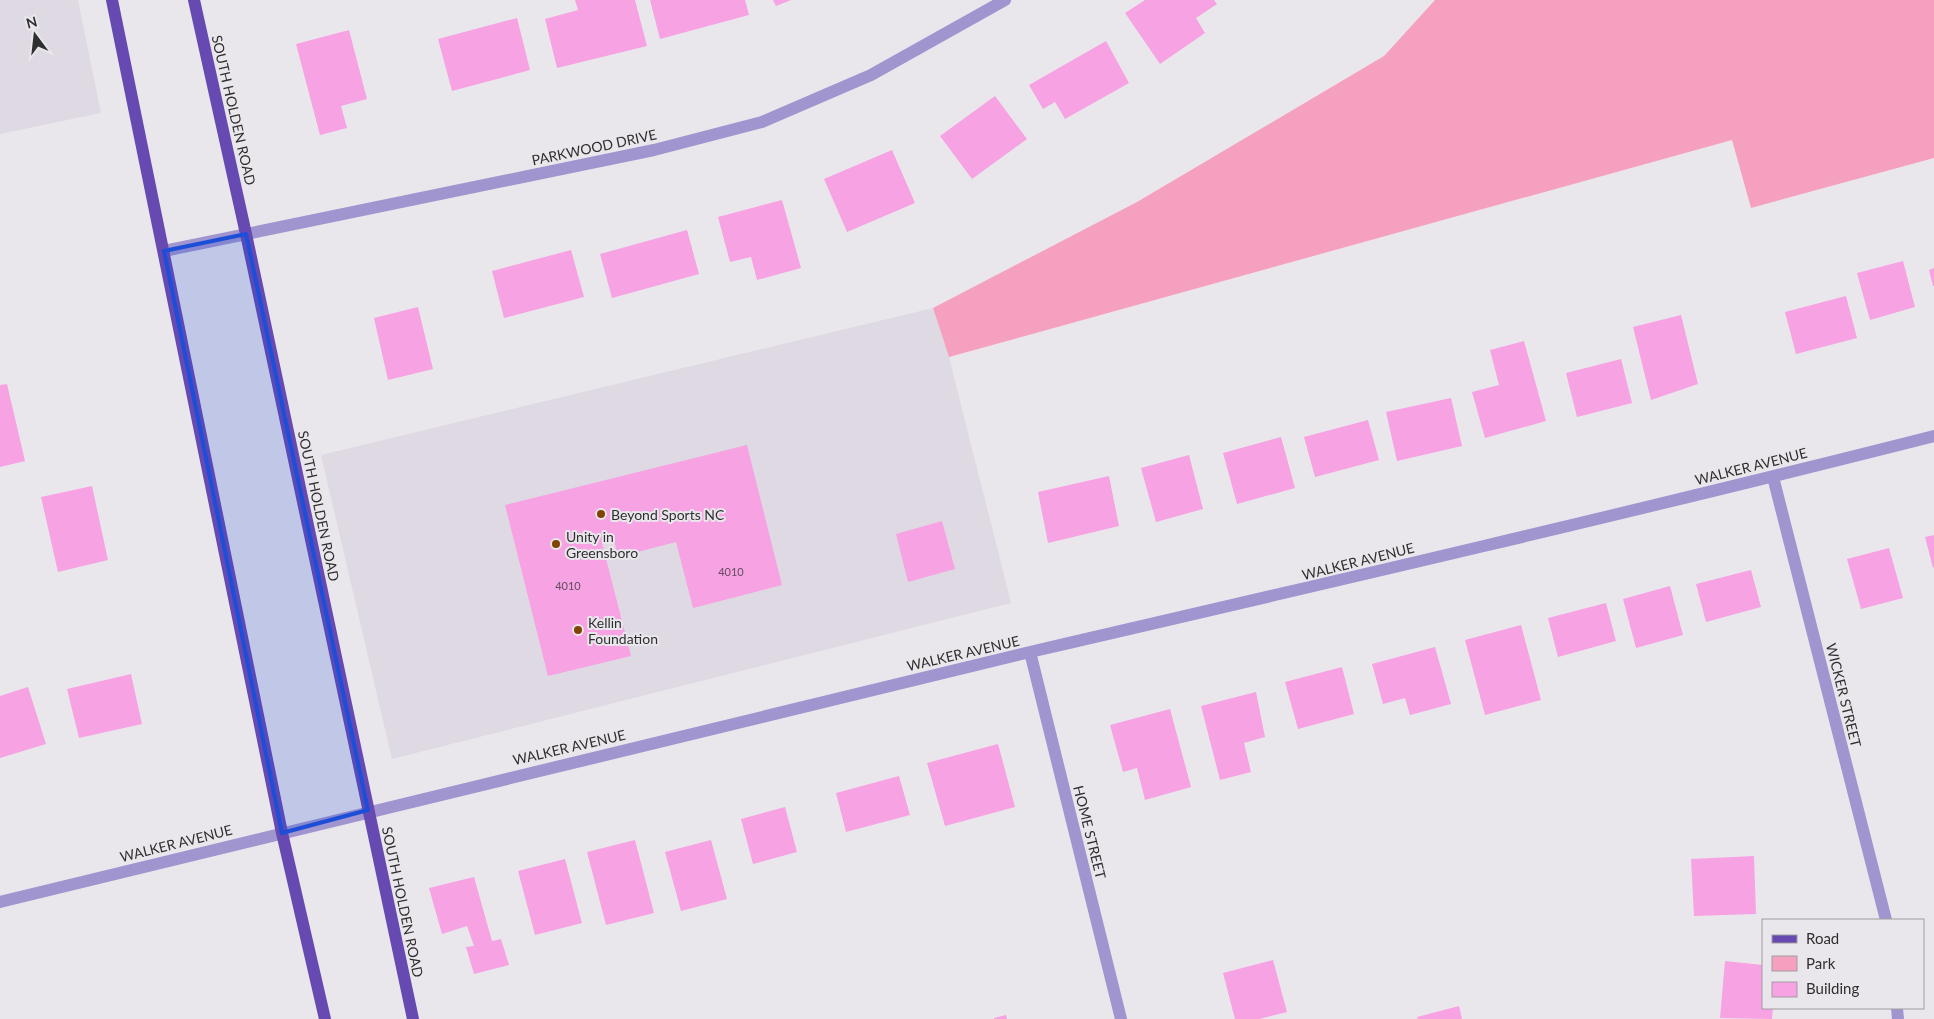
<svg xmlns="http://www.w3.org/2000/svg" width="1934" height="1019" font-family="Lato,sans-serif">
<rect width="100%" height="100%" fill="#eae7ec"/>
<path fill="#dfd9e3" d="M 0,0 L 78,0 L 101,113 L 0,134 Z
M 933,308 L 949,357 L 1011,603 L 392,759 L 321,455 Z"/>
<path fill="#f6a0c0" d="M 1435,0 L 1934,0 L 1934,158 L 1751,208 L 1732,140 L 949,357 L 933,308 L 1137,202 L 1384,56 Z"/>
<path fill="#f6a2e3" d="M 575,0 L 635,0 L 647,46 L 557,68 L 545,19 L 578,10 Z
M 650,0 L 745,0 L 749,15 L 660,39 Z
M 773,0 L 791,0 L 776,6 Z
M 1145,0 L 1214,0 L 1217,4 L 1196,18 L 1205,33 L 1160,64 L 1125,13 Z
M 517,18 L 530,70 L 452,91 L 438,39 Z
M 349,30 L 367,99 L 341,106 L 347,128 L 320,135 L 296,44 Z
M 1106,41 L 1129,83 L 1065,119 L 1055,102 L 1043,109 L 1029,85 Z
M 995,96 L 1027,139 L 972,179 L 940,136 Z
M 892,150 L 915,203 L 847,232 L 824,179 Z
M 782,200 L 801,268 L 757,280 L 751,257 L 730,262 L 718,217 Z
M 687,230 L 699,274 L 612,298 L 600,254 Z
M 571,250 L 584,297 L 504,318 L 492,271 Z
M 1903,261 L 1915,307 L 1870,320 L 1857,273 Z
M 1934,268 L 1934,286 L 1933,286 L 1929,270 Z
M 1846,296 L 1857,338 L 1796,354 L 1785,312 Z
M 418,307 L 433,369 L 388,380 L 374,318 Z
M 1681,315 L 1698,384 L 1651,400 L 1633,327 Z
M 1524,341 L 1546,421 L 1485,438 L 1472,392 L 1499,385 L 1490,350 Z
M 1621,359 L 1632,403 L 1577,417 L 1566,373 Z
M 7,384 L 25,461 L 0,467 L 0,385 Z
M 1451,398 L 1462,446 L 1397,461 L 1386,412 Z
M 1368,420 L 1379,460 L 1315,477 L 1304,437 Z
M 1281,437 L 1295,488 L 1237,504 L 1223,453 Z
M 747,445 L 782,585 L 693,608 L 676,542 L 618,557 L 614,540 L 602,543 L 631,656 L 548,676 L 505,505 Z
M 1189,455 L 1203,509 L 1156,522 L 1141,468 Z
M 1109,476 L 1119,526 L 1048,543 L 1038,492 Z
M 92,486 L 108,560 L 58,572 L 41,497 Z
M 942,521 L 955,569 L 908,582 L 896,534 Z
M 1934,535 L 1934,567 L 1933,568 L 1925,537 Z
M 1889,548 L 1903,598 L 1861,609 L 1847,559 Z
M 1751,570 L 1761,607 L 1706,622 L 1696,584 Z
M 1670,586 L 1683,635 L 1636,648 L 1623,599 Z
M 1606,603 L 1616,641 L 1558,657 L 1548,618 Z
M 1521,625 L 1541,700 L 1485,715 L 1465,640 Z
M 1435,647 L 1451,704 L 1410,715 L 1405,698 L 1383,704 L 1372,664 Z
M 1342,667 L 1354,714 L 1298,729 L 1285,682 Z
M 131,674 L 142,724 L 79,738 L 67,689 Z
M 28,687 L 46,744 L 0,758 L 0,696 Z
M 1256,692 L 1265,737 L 1244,743 L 1251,772 L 1220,780 L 1201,706 Z
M 1170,709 L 1191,787 L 1145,800 L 1137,768 L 1123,772 L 1110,725 Z
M 998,744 L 1015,807 L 945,826 L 927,763 Z
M 899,776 L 910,815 L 846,832 L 836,793 Z
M 785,807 L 797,852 L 753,864 L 741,819 Z
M 635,840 L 654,913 L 606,925 L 587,852 Z
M 711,840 L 727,899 L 681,911 L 665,852 Z
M 1754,856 L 1756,914 L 1694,916 L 1691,859 Z
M 565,859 L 582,923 L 535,935 L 518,871 Z
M 474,877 L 492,941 L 501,939 L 509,965 L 474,974 L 466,947 L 474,946 L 467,926 L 442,934 L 429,888 Z
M 1273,960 L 1287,1012 L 1259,1019 L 1235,1019 L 1223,973 Z
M 1725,961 L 1763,965 L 1763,1008 L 1773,1008 L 1772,1019 L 1720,1018 Z
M 1459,1006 L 1462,1019 L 1418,1019 L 1417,1017 Z
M 1006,1015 L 1007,1019 L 994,1019 L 994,1018 Z"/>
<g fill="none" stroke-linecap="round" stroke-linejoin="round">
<path stroke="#a095cf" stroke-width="12" d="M 164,251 L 654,150 L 762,122 L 871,75 L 1005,0
M 1773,477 L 1886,920
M 1030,652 L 1121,1019
M 0,902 C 343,818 686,733 1030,652 C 1332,582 1634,512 1934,436
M 1897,1008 L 1898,1019"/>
<path stroke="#6749b2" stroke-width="12" d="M 112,0 L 282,833 L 325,1019
M 194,0 L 246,234 L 413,1019"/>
</g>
<path fill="#1d4ed8" fill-opacity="0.2" stroke="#1d4ed8" stroke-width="4" stroke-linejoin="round" d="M 246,234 L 368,810 L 282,833 L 164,251 Z"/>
<g fill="#804400" stroke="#eae7ec" stroke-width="2">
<circle cx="601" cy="514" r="5"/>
<circle cx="556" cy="544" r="5"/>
<circle cx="578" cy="630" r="5"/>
</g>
<g text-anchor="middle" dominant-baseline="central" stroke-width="4" stroke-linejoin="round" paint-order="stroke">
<g font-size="11" fill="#624c5d">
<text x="731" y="571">4010</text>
<text x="568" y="585">4010</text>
</g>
<g font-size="14" fill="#302f30" stroke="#eae7ec">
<text transform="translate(234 110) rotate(77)">SOUTH HOLDEN ROAD</text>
<text transform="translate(594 147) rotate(-12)">PARKWOOD DRIVE</text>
<text transform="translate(1751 466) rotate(-14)">WALKER AVENUE</text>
<text transform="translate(319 506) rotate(78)">SOUTH HOLDEN ROAD</text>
<text transform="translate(1358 561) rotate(-14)">WALKER AVENUE</text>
<text transform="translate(963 653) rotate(-13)">WALKER AVENUE</text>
<text transform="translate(1844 695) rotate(76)">WICKER STREET</text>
<text transform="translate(569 747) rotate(-13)">WALKER AVENUE</text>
<text transform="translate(1090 832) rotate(76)">HOME STREET</text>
<text transform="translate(176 843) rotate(-14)">WALKER AVENUE</text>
<text transform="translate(403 902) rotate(78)">SOUTH HOLDEN ROAD</text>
</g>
<g font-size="14" fill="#302f30" stroke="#eae7ec" text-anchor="start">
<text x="611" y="514">Beyond Sports NC</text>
<text x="566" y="536">Unity in<tspan x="566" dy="16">Greensboro</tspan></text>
<text x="588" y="622">Kellin<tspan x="588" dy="16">Foundation</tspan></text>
</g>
</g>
<rect x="1762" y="919" width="162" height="90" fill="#eae7ec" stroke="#a09da1"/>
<rect x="1772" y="935" width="25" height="8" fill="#6749b2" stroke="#a09da1"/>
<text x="1806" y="944" font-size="15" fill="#302f30">Road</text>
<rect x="1772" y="956" width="25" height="15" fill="#f6a0c0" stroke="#a09da1"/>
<text x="1806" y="969" font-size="15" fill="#302f30">Park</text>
<rect x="1772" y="982" width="25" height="15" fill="#f6a2e3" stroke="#a09da1"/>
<text x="1806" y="994" font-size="15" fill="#302f30">Building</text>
<g transform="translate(35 35) rotate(345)" stroke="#eae7ec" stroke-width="4" paint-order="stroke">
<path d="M0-4L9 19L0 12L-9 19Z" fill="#302f30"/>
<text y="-8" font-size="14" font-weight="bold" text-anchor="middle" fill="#302f30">N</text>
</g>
</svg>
